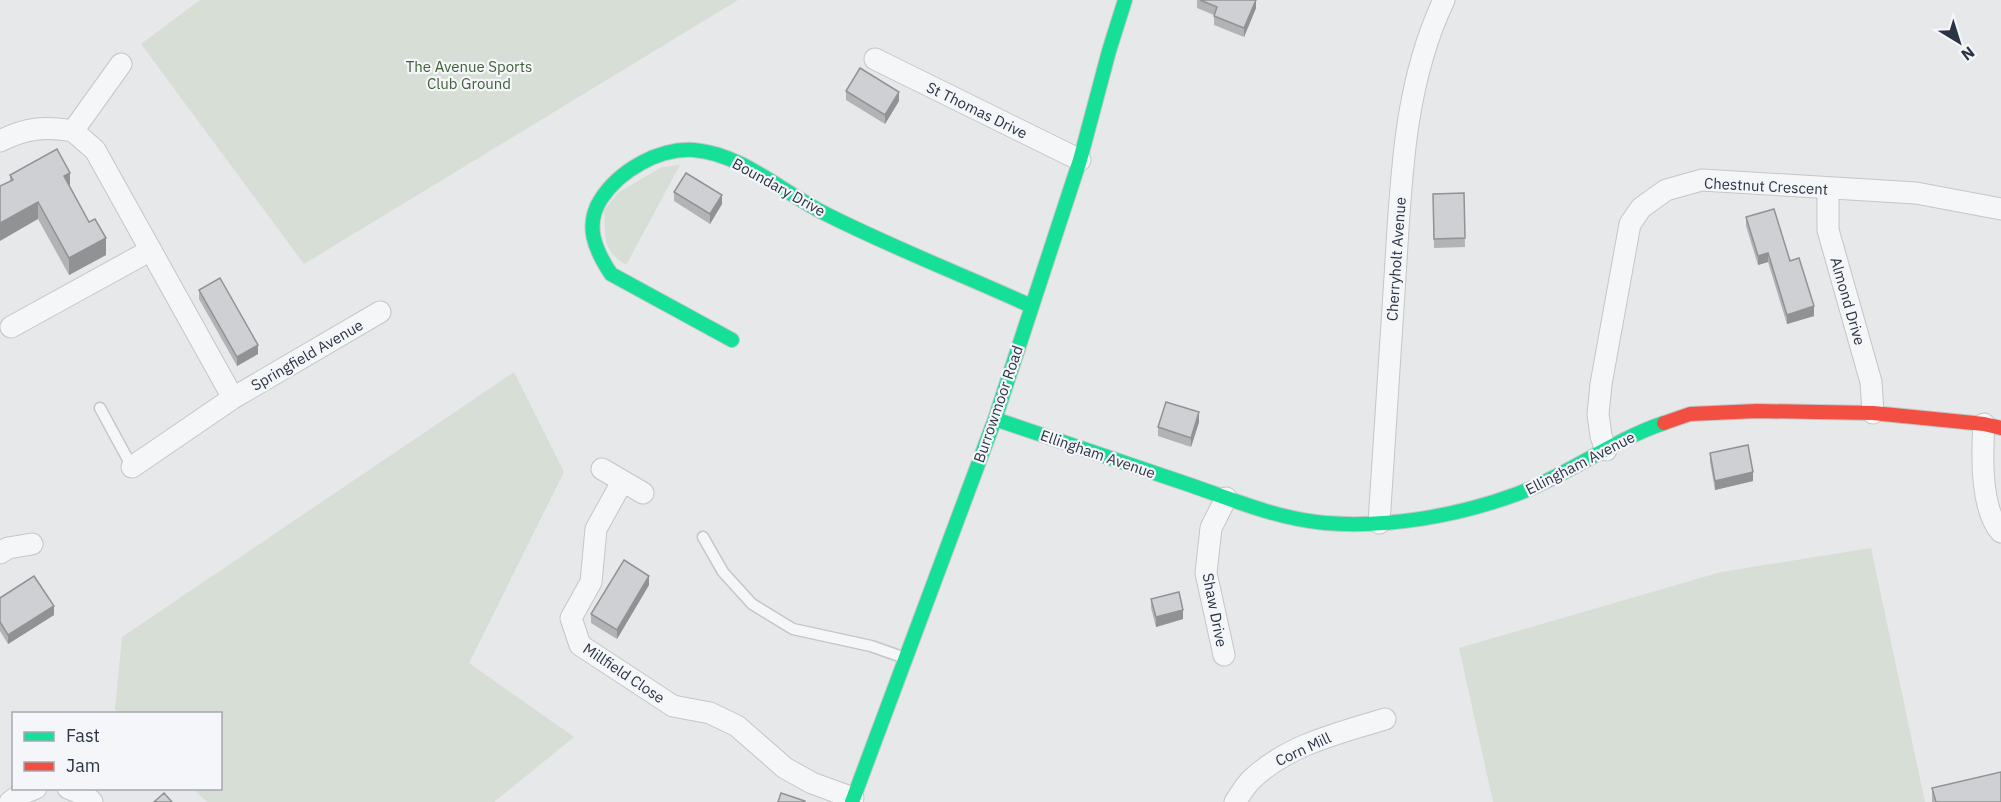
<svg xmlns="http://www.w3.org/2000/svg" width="2001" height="802" font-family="'IBM Plex Sans',sans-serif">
<rect width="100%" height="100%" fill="#e6e8ea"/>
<path fill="#d6ded6" d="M 200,0 L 738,0 L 304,264 L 141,44 Z
M 680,165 L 626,265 C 601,249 606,237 604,210 L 619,192 L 662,167 Z
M 514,372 L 564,472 L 469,663 L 574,737 L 494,802 L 207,802 L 193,789 L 220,788 L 220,714 L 119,713 L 115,709 L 122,637 Z
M 1871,548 L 1925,802 L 1493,802 L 1459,648 L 1721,572 Z"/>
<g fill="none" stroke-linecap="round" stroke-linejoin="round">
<defs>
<path id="lane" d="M 100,408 L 132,467
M 703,537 L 723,572 L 752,604 L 793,629 L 871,646 L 905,658"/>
<path id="street" d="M 875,59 L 1080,160
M 73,131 L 95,150 L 233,398
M 0,141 C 25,128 45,126 73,131 L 121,64
M 1828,189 L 1828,230 L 1871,382 L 1873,413
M 11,327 L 151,250
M 1984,424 C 1982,453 1980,509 2001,532
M 1606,450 L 1601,436 L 1598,414 L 1601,384 L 1630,224 L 1641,208 L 1666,190 L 1702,180 L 1916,193 L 2001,209
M 132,467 L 233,398 L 380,312
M 602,469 L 643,493
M 622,482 L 596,529 L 591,582 L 571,618 L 580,645 L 673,706 L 710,713 L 737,726 L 785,768 L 812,783 L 853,798
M 1379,523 C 1384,441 1390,359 1395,277 C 1401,183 1403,86 1444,0
M 0,553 L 8,548 L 32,544
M 1224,655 L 1206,573 L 1211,528 L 1226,498
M 68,788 L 85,795 L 92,802
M 10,802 L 21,794 L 36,788
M 1235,802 C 1240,795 1245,786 1251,780 C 1287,745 1339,733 1385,719"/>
<path id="fast" d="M 732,340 L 611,274 C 595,250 584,225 601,199 C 620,170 659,148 694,150 C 741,154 780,190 820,211 C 888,246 961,274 1031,306
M 995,419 C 1061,441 1127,464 1193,486 C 1236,501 1279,519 1325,523 C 1388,528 1457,516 1517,494 C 1568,475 1613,440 1664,423
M 852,802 L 995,419 L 1080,160 L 1109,51 L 1125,0"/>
<path id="jam" d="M 1664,423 L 1690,414 L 1757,411 L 1873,413 L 1984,424 L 2001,428"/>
</defs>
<use href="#lane" stroke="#c4c6c8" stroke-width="13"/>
<use href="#street" stroke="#c4c6c8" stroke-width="23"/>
<use href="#fast" stroke="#c4c6c8" stroke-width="16"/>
<use href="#jam" stroke="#c4c6c8" stroke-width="16"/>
<use href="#lane" stroke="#f5f6f7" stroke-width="10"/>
<use href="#street" stroke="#f5f6f7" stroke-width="21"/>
<use href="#fast" stroke="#16e098" stroke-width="14"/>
<use href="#jam" stroke="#f24e42" stroke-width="14"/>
</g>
<path fill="#b1b3b5" d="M 1197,0 L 1256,0 L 1256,8 L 1244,37 L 1214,25 L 1214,15 L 1197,8 Z
M 846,91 L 899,101 L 885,124 L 846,100 Z
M 10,175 L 70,186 L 106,255 L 69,275 L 38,219 L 10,181 Z
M 674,192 L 722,204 L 710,224 L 674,201 Z
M 1464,193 L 1465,247 L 1434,248 L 1433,194 Z
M 1746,217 L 1790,261 L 1814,316 L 1787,324 L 1768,262 L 1758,265 L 1746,226 Z
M 199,290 L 258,354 L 237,366 L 199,299 Z
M 1199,422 L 1191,447 L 1158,436 L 1158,427 Z
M 1710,453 L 1753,481 L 1715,490 L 1710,462 Z
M 649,585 L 617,639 L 591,623 L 591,614 Z
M 0,598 L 54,615 L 8,644 L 0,631 Z
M 1151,599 L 1183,619 L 1156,627 L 1151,608 Z
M 1932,788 L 2001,802 L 1932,802 Z"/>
<path fill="#909294" d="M 1256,0 L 1256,8 L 1244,37 L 1244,28 Z
M 899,92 L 899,101 L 885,124 L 885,115 Z
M 70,173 L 70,191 L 64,176 Z
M 722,195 L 722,204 L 710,224 L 710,214 Z
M 38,202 L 38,219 L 0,241 L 0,223 Z
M 106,238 L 106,255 L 69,275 L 69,258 Z
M 1768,253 L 1768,262 L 1758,265 L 1758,256 Z
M 1814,306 L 1814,316 L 1787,324 L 1787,315 Z
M 258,345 L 258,354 L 237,366 L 237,357 Z
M 1199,412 L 1199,422 L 1191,447 L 1191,438 Z
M 1753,472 L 1753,481 L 1715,490 L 1715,481 Z
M 649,576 L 649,585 L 617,639 L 617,630 Z
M 54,606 L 54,615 L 8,644 L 8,635 Z
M 1183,610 L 1183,619 L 1156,627 L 1156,617 Z"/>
<path fill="#ced0d3" stroke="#909294" stroke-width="1.5" d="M 1200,0 L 1256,0 L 1244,28 L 1214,16 L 1217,7 Z
M 860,68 L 899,92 L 885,115 L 846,91 Z
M 57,149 L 70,173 L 64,176 L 89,222 L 95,219 L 106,238 L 69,258 L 38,202 L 0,223 L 0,186 L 13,180 L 10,175 Z
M 686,173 L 722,195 L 710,214 L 674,192 Z
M 1464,193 L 1465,238 L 1434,239 L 1433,194 Z
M 1774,209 L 1790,261 L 1799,258 L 1814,306 L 1787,315 L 1768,253 L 1758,256 L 1746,217 Z
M 220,278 L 258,345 L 237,357 L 199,290 Z
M 1166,402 L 1199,412 L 1191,438 L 1158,427 Z
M 1748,445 L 1753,472 L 1715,481 L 1710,453 Z
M 624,560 L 649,576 L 617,630 L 591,614 Z
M 34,576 L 54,606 L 8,635 L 0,622 L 0,598 Z
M 1179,592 L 1183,610 L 1156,617 L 1151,599 Z
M 2001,772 L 2001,802 L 1936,802 L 1932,788 Z
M 164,793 L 172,802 L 154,802 Z
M 781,793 L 805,801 L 805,802 L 778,802 Z"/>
<g text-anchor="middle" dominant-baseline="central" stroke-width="4.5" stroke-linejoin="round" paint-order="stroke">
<g font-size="15" fill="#3f6138" stroke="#f4f6f9">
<text x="469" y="66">The Avenue Sports<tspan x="469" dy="17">Club Ground</tspan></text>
</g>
<g font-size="15" fill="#2b3445" stroke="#f4f6f9">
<text transform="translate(977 110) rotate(26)">St Thomas Drive</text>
<text transform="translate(1766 186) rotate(3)">Chestnut Crescent</text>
<text transform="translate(779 187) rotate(29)">Boundary Drive</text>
<text transform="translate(1396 259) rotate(-86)">Cherryholt Avenue</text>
<text transform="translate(1848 301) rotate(74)">Almond Drive</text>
<text transform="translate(307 355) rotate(-30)">Springfield Avenue</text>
<text transform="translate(998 404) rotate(-71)">Burrowmoor Road</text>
<text transform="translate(1098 454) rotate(19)">Ellingham Avenue</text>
<text transform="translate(1580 463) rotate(-27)">Ellingham Avenue</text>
<text transform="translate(1215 610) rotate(79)">Shaw Drive</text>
<text transform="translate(624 673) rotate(34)">Millfield Close</text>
<text transform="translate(1303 749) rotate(-25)">Corn Mill</text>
</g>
</g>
<rect x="12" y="712" width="210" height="78" fill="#f4f6f9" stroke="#a4a8b1" stroke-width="1.5"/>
<rect x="24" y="732" width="30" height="9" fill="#16e098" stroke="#a4a8b1" stroke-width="1.5"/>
<text x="66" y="742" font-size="18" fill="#2b3445">Fast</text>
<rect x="24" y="762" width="30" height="9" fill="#f24e42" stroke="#a4a8b1" stroke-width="1.5"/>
<text x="66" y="772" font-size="18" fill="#2b3445">Jam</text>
<g transform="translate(1959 42) rotate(142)" stroke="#f4f6f9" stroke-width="4.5" paint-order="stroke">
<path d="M0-4.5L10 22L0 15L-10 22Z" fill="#2b3445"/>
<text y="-9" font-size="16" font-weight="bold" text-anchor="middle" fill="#2b3445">N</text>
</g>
</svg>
